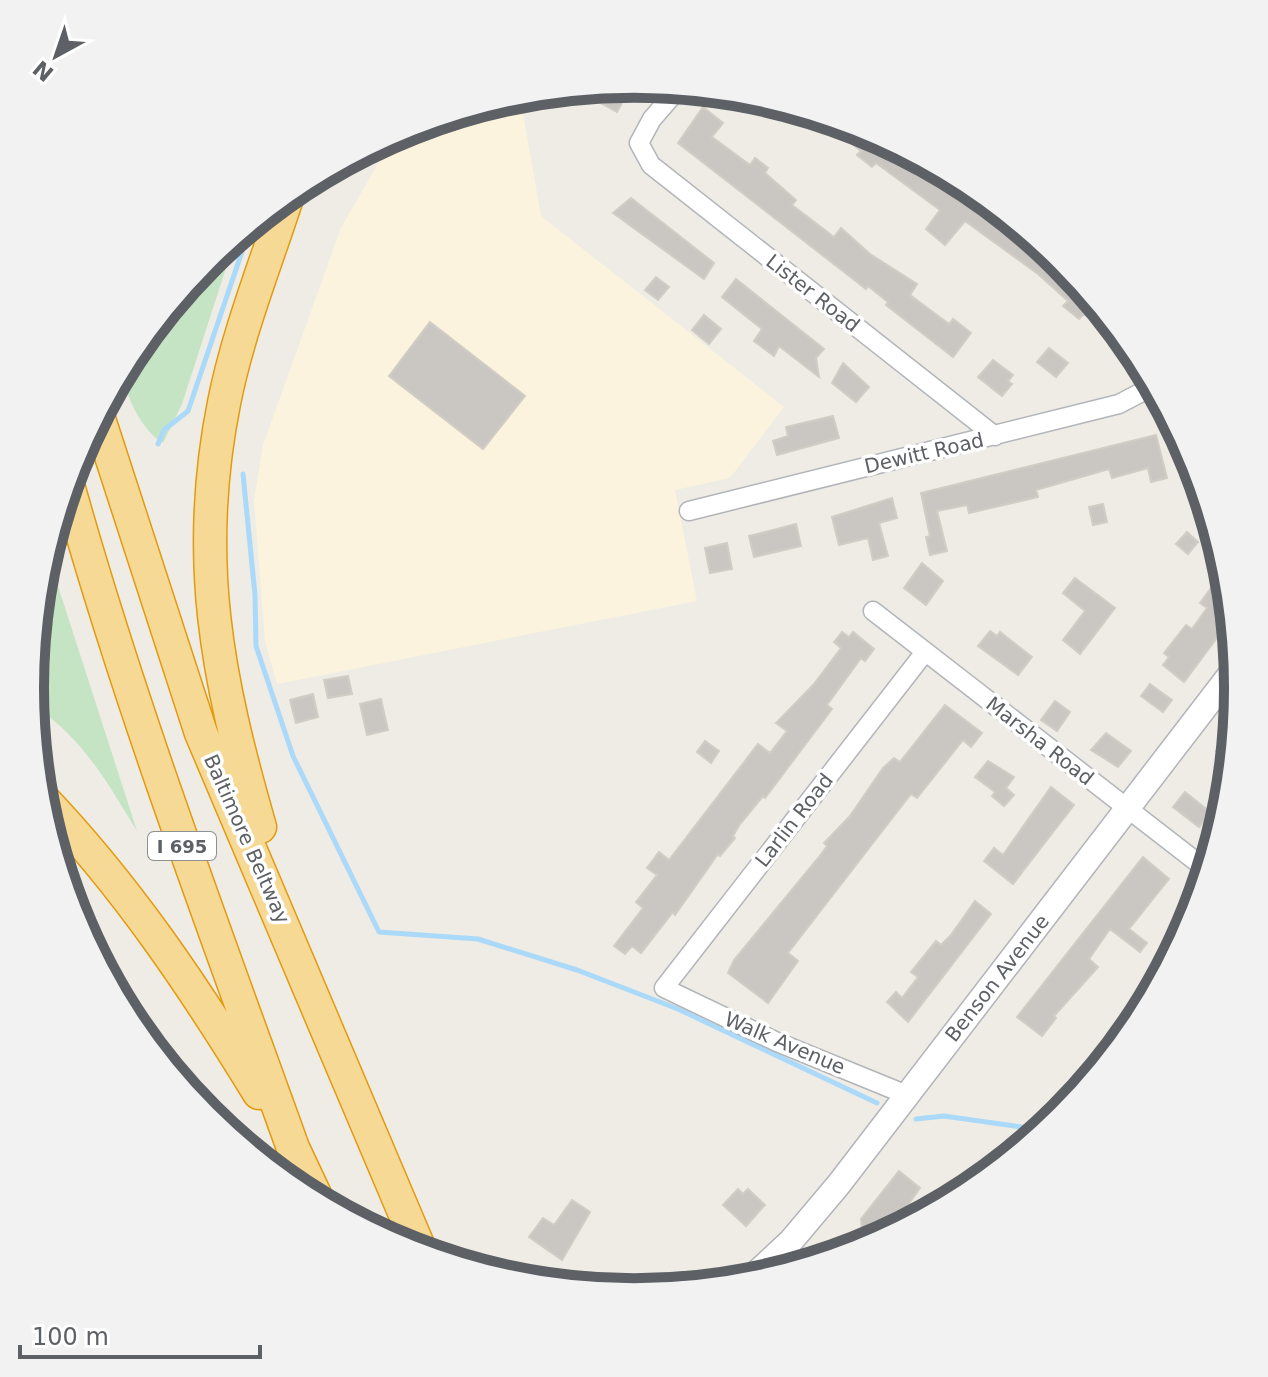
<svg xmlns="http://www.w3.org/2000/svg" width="1268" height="1377" font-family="'DejaVu Sans',sans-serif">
<rect width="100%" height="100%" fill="#eeece5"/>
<path fill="#fbf3dd" d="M 520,96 L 541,216 L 784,407 L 730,478 L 675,490 L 697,601 L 277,684 L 265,641 L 254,500 L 263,445 L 341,228 L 394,135 Z"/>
<path fill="#c4e4c3" d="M 236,237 L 182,404 L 163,443 C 141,430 127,397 121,373 C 148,323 192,273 236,237 Z
M 47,552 L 137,831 C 107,782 82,736 32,705 L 30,688 L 42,570 Z"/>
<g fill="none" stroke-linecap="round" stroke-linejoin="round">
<path stroke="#aad9f9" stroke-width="5" d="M 158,444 L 164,430 L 188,411 L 251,225
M 243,474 L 255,595 L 256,646 L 293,756 L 379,932 L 478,939 L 577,970 L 678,1009 L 877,1103
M 916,1119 L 944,1116 L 1043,1130"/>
</g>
<path fill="#cac7c2" stroke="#d2cdc4" stroke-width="2" d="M 632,85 L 617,112 L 599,102 L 607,87 Z
M 703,107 L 723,123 L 712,137 L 750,165 L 755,158 L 768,168 L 765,173 L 796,200 L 792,205 L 834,237 L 841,228 L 870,254 L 917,284 L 910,295 L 949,324 L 953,319 L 971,333 L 953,357 L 886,305 L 888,302 L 868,286 L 866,289 L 678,143 Z
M 818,116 L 866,131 L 949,175 L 1061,264 L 1059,267 L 1078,282 L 1109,320 L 1103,329 L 1084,314 L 1079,319 L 1063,306 L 1068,301 L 1038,274 L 965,221 L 945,245 L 926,229 L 940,210 L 876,163 L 872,167 L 857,155 L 861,151 Z
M 631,198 L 714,263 L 704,279 L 613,213 Z
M 656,277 L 669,287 L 658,300 L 645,290 Z
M 736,279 L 824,349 L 816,358 L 819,377 L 779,346 L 774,356 L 754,341 L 762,329 L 722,297 Z
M 704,315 L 721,329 L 709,344 L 692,330 Z
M 430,322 L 525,396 L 483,449 L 389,376 Z
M 1049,348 L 1068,363 L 1056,377 L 1037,362 Z
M 993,360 L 1013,375 L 1008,381 L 1012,384 L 1002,396 L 978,377 Z
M 843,363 L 869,387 L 856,402 L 832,383 Z
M 833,416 L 839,438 L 777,455 L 773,441 L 788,436 L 786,427 Z
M 1156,435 L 1167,478 L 1151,482 L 1148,468 L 1112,478 L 1109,469 L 1036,490 L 1038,497 L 969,513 L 967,505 L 937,511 L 947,551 L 930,555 L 926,537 L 930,536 L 921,493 Z
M 892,498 L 897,518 L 879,523 L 888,556 L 873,560 L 868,538 L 839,545 L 832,517 Z
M 1103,504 L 1107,522 L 1093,525 L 1089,507 Z
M 796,524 L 801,546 L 754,557 L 749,536 Z
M 1187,532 L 1198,542 L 1188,554 L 1176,544 Z
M 727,543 L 732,569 L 710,573 L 705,548 Z
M 922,563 L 943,581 L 926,605 L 904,588 Z
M 1075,578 L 1115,608 L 1080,654 L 1063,640 L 1085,611 L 1063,593 Z
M 1214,584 L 1229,596 L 1231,619 L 1184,682 L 1163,665 L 1169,657 L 1164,653 L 1186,625 L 1192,629 L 1207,608 L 1200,603 Z
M 990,631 L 997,636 L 1000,632 L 1032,657 L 1018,675 L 978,646 Z
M 842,632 L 849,637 L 853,632 L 874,649 L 865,661 L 861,658 L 827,705 L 832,709 L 765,798 L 763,796 L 740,824 L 733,836 L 735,838 L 720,856 L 718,854 L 675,915 L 673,912 L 641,953 L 632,946 L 625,954 L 614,946 L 643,908 L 636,902 L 657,875 L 647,868 L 659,852 L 669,860 L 758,744 L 770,753 L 787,731 L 776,723 L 814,684 L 841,648 L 834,642 Z
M 348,676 L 352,694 L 328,698 L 324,680 Z
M 1150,684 L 1172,700 L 1163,712 L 1141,696 Z
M 313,694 L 318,717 L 296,723 L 290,700 Z
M 381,699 L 388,730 L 367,735 L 360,704 Z
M 1055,701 L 1070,712 L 1057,731 L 1041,720 Z
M 945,705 L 982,733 L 971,747 L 963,740 L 917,798 L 911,794 L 890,821 L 788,953 L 798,961 L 768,1003 L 728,973 L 734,960 L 819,857 L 827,846 L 824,843 L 850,816 L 883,768 L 894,758 L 900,762 Z
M 1234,729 L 1231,762 L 1216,751 Z
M 1106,733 L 1131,751 L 1118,767 L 1091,750 Z
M 705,741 L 719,751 L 711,763 L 697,752 Z
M 988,761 L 1014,777 L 1006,788 L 1014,795 L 1004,806 L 992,796 L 995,792 L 975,777 Z
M 1051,787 L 1074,805 L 1013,884 L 984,861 L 994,848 L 1003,855 Z
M 1185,792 L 1210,812 L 1199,827 L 1173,807 Z
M 1143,857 L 1169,879 L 1129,929 L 1147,943 L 1140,952 L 1110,929 L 1089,959 L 1098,967 L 1054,1016 L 1056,1018 L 1042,1036 L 1017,1017 Z
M 975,901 L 991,914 L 908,1022 L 887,1002 L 896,992 L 902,998 L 918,977 L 911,972 L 936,941 L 941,945 L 951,935 Z
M 899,1171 L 920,1188 L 906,1208 L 881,1238 L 832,1257 L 850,1233 L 863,1242 L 861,1219 Z
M 738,1189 L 743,1194 L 748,1189 L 765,1205 L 746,1226 L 723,1205 Z
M 572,1200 L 590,1212 L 562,1260 L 529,1237 L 543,1218 L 554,1225 Z"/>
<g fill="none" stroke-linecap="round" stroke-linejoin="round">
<defs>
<path id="street" d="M 678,89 L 652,119 L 639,143 L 651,165 L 995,436
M 689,511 L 1119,404 L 1140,393 L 1151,381
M 873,611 L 1207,870
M 907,1095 L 777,1042 L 664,988 L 925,652"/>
<path id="secondary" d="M 748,1281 L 791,1241 L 839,1184 L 1236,667"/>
<path id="highway" d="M 98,416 L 201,733 L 421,1252
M 68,485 C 131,710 214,928 293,1148 L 318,1201
M 41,797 C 127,887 194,987 259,1093
M 260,827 C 217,678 193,558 224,403 C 238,332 266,263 288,195"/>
</defs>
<use href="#street" stroke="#b2b5b9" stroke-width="21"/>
<use href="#secondary" stroke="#b1b4b9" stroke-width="27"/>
<use href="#highway" stroke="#e39a10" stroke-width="35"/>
<use href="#street" stroke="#fff" stroke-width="18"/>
<use href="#secondary" stroke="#fff" stroke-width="24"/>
<use href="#highway" stroke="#f6d995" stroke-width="32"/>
</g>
<g text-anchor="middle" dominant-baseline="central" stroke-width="7" stroke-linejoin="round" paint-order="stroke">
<rect fill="#fff" stroke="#8e9092" stroke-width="2" x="148" y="832" width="68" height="28" rx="6"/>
<g font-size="18" font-weight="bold" fill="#5d6064">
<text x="182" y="846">I 695</text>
</g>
<g font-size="20" fill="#5d6064" stroke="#fff">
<text transform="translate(813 293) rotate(38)">Lister Road</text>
<text transform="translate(924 453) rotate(-13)">Dewitt Road</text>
<text transform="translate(1040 741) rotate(38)">Marsha Road</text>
<text transform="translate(794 820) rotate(-52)">Larlin Road</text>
<text transform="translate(247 839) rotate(66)">Baltimore Beltway</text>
<text transform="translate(997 978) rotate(-52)">Benson Avenue</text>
<text transform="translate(785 1043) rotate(23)">Walk Avenue</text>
</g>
</g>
<path d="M0 0H1268V1377H0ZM44 688a590 590 0 1 1 1180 0a590 590 0 1 1-1180 0Z" fill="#f2f2f3" fill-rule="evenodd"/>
<path fill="none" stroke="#5d6064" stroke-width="10" d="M44 688a590 590 0 1 1 1180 0a590 590 0 1 1-1180 0Z"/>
<g transform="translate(56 56) rotate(220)" stroke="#ffffff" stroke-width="6" paint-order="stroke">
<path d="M0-6L14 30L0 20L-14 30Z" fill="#5d6064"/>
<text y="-12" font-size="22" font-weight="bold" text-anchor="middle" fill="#5d6064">N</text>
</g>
<path d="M20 1345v12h240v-12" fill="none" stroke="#5d6064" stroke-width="4"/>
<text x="32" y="1345" font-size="24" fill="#5d6064" stroke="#ffffff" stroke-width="6" paint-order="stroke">100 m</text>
</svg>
